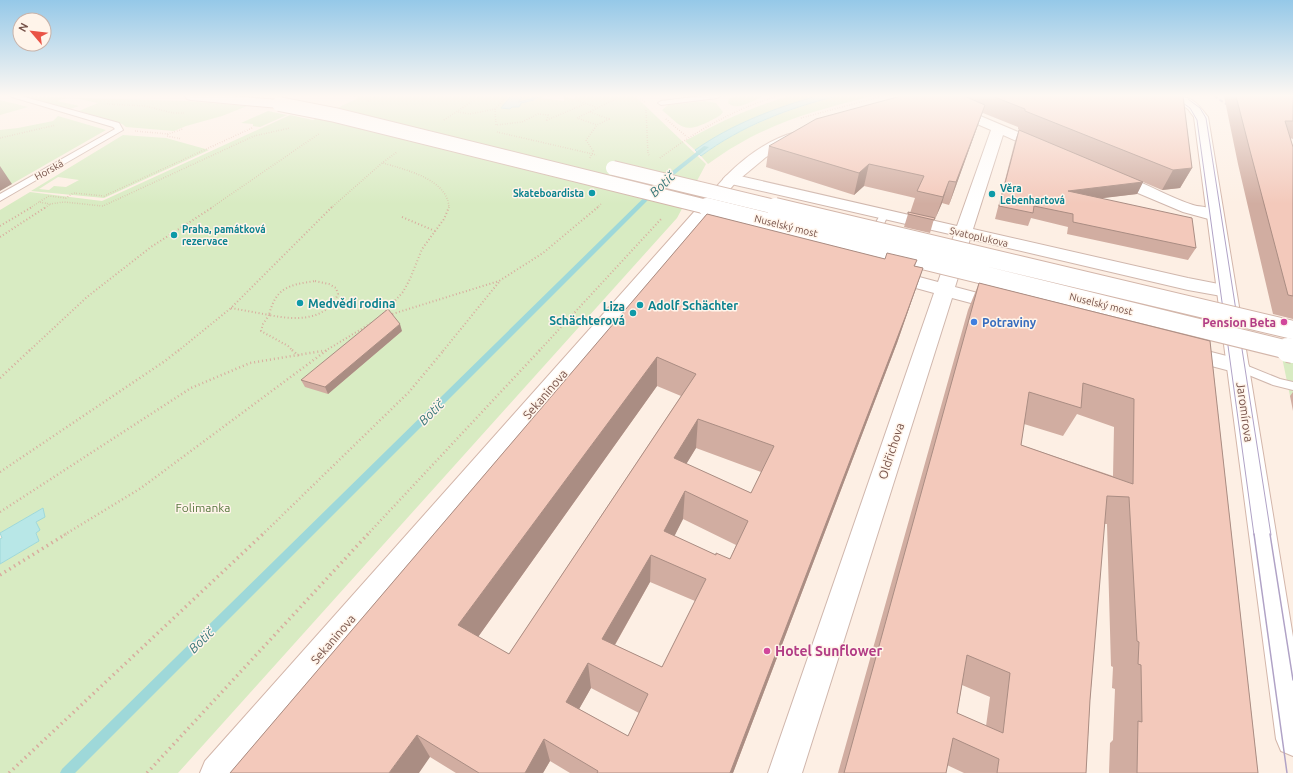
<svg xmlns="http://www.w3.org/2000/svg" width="1293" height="773" font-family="Ubuntu,sans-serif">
<rect width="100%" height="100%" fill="#fdefe4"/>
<path fill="#d8ebc2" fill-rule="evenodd" d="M 22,96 L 187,101 L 247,106 L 222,116 L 186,126 L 174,131 L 126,127 L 122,124 L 79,111 L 98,103 C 83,100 72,95 57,101 L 79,106 L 70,109 Z
M 354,96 L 538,96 L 532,99 L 517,102 L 521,98 L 501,108 L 510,109 L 512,107 L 519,107 L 521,103 L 534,100 L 533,99 L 542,96 L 544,96 L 541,98 L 564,101 L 564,96 L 574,99 L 576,96 L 635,96 L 706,164 L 677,218 L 178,773 L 0,773 L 0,564 L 39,541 C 34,527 37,520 43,508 L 0,533 L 0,210 L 30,192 L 102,201 L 290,115 L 313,120 L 358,98 Z
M 739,96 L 764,96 C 754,100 737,112 728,103 L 729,98 Z
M 790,96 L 817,96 C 775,108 732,124 695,150 L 685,141 C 721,121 751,107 790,96 Z
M 837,96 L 872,96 C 809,112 761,125 708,164 L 701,156 C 741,126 789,109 837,96 Z
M 0,100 L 28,107 L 0,115 Z
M 705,101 L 716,103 L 723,112 C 720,117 713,119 708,122 C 683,134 681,126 662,110 L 668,105 Z
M 268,111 L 287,115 L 260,127 L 253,126 L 253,124 L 241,123 Z
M 58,116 L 106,130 L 3,189 L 0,187 L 0,130 L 18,128 L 53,121 Z
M 123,135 L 166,138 L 209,150 L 104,198 L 31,191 ZM 58,177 L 79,180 L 66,187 L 54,186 L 49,190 L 39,189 Z
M 1278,338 L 1293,341 L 1293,397 L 1290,396 Z"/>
<path fill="#b8e7e7" stroke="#9ed8d9" d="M 511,96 L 522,97 L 518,102 L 542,96 L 533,99 L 534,100 L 521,103 L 519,107 L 512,107 L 510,109 L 501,108 Z
M 817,96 L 837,96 C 789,108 741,126 701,156 L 695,150 C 732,124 775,108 817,96 Z
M 43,508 L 45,517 L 36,522 L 40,530 L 36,533 L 39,541 L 0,564 L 0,539 L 2,538 L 0,533 Z"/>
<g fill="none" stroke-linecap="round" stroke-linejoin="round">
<path fill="#9ed8d9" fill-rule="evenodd" d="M 704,146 L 709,147 L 670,178 L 75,773 L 60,773 L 62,769 L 666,176 Z"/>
<defs>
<path id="service" d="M 11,96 L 21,96 L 119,123 L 123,130 L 0,201 L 0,194 L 115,129 L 113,127 L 12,97 Z
M 702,96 L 720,96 L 717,98 L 661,105 L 658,103 L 661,101 Z
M 884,212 L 888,215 L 878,237 L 873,240 L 870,239 L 868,237 L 880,215 Z
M 1238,362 L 1280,379 L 1293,382 L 1293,390 L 1273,385 L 1234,369 L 1232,366 L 1234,363 Z"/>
<path id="minor" d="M 952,104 L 1049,145 L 1051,148 L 1049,151 L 1044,152 L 1039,151 L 1003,135 L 973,229 L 1188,278 L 1234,287 L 1236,291 L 1234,295 L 1227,297 L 1188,290 L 970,239 L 955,287 L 1008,301 L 1011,305 L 1008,309 L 1001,311 L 952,298 L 802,773 L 768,773 L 934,293 L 883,279 L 880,275 L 883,271 L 889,269 L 938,282 L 954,235 L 731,184 L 726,182 L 723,179 L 726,176 L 731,174 L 957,226 L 991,130 L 947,111 L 946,108 L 947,105 Z
M 1112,172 C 1140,179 1165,196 1193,205 C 1203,208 1217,206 1224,216 L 1222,219 L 1216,221 L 1183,212 L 1107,180 L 1104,177 L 1107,174 Z
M 1184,345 L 1246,361 L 1249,366 L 1246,371 L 1238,373 L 1177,357 L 1174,352 L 1177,347 Z"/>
<path id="secondary" d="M 185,96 L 231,96 L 279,100 L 284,101 L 285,104 L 284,107 L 279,108 L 191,100 L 187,99 Z
M 1171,96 C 1191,96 1196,101 1208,117 L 1293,637 L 1293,756 L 1281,751 L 1276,739 L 1194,117 L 1188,109 L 1173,99 Z
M 796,132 L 801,133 L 803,136 L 801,139 L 766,157 L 736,182 L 240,773 L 200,773 L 205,761 L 726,176 C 745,157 769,139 796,132 Z"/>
</defs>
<use href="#service" stroke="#d0b7ad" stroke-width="2"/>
<use href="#minor" stroke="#d0b7ad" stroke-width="2"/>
<use href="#secondary" stroke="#d3b6aa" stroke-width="2"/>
<path stroke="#d8ac9e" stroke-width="1.5" stroke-dasharray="0.5 2" stroke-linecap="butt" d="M 636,96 L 645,102
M 368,101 L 376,96
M 578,101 L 596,107
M 107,104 L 145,106 L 173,113 L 184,113
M 495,109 L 496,125 L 522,122 L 538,114 L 548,115 L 547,120 L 585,104
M 646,110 L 648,154 L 650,156
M 458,112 L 470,114 L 495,109 L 507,96
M 590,112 L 609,119 L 597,125 L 577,118 L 622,96
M 801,118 L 883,96
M 666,119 L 687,137
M 444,120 L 480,96
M 252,128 L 104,196 L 73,193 L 66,198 L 49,196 L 39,202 L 50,204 L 64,202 L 103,206 L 254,136 L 290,128
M 135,131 L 168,134 L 183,129
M 168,134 L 167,136 L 182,139
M 0,138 L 56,125
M 590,158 L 593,151 L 586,140 L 597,125
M 660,158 C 696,131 734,109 778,96
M 383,163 C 406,170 448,179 449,208
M 30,208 L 39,202
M 45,208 L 50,204
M 211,208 L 320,133
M 331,208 L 382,163 L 397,152
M 597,208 L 602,203"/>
<path stroke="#d8ac9e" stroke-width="2" stroke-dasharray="1 2.5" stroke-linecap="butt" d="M 402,217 L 435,231
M 0,226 L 32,207
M 0,237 L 46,207
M 315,281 L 329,284 L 336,288 L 338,294 C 326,322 294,320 269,315 C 276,287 289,285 315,281 Z
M 231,308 L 269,315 L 263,324 L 261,331 L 288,346 L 293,351
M 389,315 L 499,281 L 543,253 L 598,207
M 381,316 L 403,292 L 410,279 L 422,249 L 444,219 L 449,207
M 29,351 L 87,297 L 151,247 L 213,207
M 178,351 L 231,308 L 332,207
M 325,351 L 373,322
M 443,351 L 499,282
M 539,351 L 662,218"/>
<path stroke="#d8ac9e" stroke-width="2.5" stroke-dasharray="1 3" stroke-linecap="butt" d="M 292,350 L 299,356
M 0,378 L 30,350
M 0,472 L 165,361 L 179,350
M 0,512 L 191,388 L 250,363 L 322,351
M 64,535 L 141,488 L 327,350
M 262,535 L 409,392 L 444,350
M 367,535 L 540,350"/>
<path stroke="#d8ac9e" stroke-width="3.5" stroke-dasharray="1.5 4" stroke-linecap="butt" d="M 0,575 L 66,534
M 9,773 L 263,534
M 147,773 L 368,534"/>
<use href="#service" fill="#fff" fill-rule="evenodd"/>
<use href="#minor" fill="#fff" fill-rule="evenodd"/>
<use href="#secondary" fill="#fff" fill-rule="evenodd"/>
<path stroke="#b0a2c6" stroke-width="1" d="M 1173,96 L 1190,108 L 1197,120 L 1254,535
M 1188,99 L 1200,108 L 1206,118 L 1271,535"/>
<path stroke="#b0a2c6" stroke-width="1.5" d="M 1254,534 L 1287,773
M 1270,534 L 1293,680"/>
<path stroke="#b0a2c6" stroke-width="2" stroke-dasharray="4 2.5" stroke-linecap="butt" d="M 1214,96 L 1234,109"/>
<defs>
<path id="secondary-bridge-far2" d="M 279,104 L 335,115 L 711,208
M 613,168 L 779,208"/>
<path id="secondary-bridge-far1" d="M 707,207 L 1292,351
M 775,207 L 1293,330"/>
<path id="secondary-bridge" d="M 1288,350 L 1293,351"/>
</defs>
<use href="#secondary-bridge-far2" stroke="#d3b6aa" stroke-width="16" stroke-linecap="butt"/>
<use href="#secondary-bridge-far1" stroke="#d3b6aa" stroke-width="20" stroke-linecap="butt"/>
<use href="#secondary-bridge" stroke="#d3b6aa" stroke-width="26" stroke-linecap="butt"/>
<path stroke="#d8ac9e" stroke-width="1.5" stroke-dasharray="0.5 2" stroke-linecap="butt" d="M 497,132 L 597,155"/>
<use href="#secondary-bridge-far2" stroke="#fff" stroke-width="14"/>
<use href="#secondary-bridge-far1" stroke="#fff" stroke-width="18"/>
<use href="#secondary-bridge" stroke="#fff" stroke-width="24"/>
</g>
<path fill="#d1ada1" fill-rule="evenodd" d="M 901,96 L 1183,96 L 1192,168 L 1180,188 L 1162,190 L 1143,182 L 1137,194 L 1101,198 L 1196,248 L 1188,260 L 1067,234 L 1068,227 L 1031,218 L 1028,226 L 995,219 L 1015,141 L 1019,130 L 1018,129 L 1018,127 L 983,113 L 982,114 L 949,205 L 942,203 L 935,219 L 934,219 L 930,233 L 904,227 L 908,214 L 910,213 L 915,198 L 864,186 L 854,195 L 766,167 L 769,146 Z
M 1224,96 L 1293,96 L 1293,139 L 1290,138 L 1293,147 L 1293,319 L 1273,314 L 1238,164 Z
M 707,214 L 885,259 L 917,260 L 915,266 L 923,268 L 897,343 L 733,773 L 570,773 L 550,761 L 543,773 L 456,773 L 430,757 L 230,773 ZM 657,386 L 681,396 L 509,654 L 478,637 ZM 696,448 L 761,472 L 751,493 L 686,464 ZM 683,519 L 736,545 L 730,559 L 716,555 L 674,536 ZM 650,582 L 695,601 L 662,667 L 615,645 ZM 591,688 L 639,713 L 628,736 L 579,709 Z
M 979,283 L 1210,341 L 1258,773 L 1109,773 L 1110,743 L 1113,740 L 1115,689 L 1112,688 L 1113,667 L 1111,666 L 1107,524 L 1104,524 L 1090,700 L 1086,773 L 964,773 L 947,765 L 946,773 L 838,773 L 968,310 ZM 1077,414 L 1114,427 L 1113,476 L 1021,445 L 1024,424 L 1063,436 ZM 962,685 L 990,697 L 986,726 L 957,713 Z
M 402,331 L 328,394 L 305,387 L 301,380 Z
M 1293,392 L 1293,411 L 1290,396 Z"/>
<path fill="#aa8d83" d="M 985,105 L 978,125 L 949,205 L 956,182 Z
M 869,164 L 864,186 L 854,195 L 859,173 Z
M 0,166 L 12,184 L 0,191 Z
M 1192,168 L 1180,188 L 1162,190 L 1173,170 Z
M 949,181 L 942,203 L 935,219 L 943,197 Z
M 1143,182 L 1137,194 L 1063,203 L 1068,191 Z
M 923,268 L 897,343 L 733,773 L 730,773 Z
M 400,324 L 402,331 L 328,394 L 325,387 Z
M 657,357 L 657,386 L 468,651 L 458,625 Z
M 698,419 L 696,448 L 673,486 L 674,458 Z
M 685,491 L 683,519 L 663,559 L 664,531 Z
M 651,555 L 650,582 L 604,664 L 602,639 Z
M 588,663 L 591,688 L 570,725 L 566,702 Z
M 417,735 L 430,757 L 419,773 L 389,773 Z
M 544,739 L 550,761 L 543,773 L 525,773 Z"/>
<path fill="#f3c9bb" stroke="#aa8d83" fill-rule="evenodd" d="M 901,96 L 964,96 L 985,105 L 956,182 L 949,181 L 943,197 L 917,191 L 924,176 L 869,164 L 859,173 L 769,146 L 816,119 Z
M 992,96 L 1183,96 L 1192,168 L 1173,170 L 1025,111 L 1025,109 Z
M 1236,96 L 1293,96 L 1293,121 L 1285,121 L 1293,147 L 1293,296 L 1288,295 L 1249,147 Z
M 1019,130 L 1143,182 L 1068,191 L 1192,218 L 1196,248 L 1073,222 L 1073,214 L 1034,206 L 1033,213 L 999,206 Z
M 908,212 L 935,218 L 934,220 L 908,214 Z
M 707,214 L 885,259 L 887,253 L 917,260 L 914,266 L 923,268 L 906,315 L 730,773 L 597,773 L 598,771 L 544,739 L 525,773 L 479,773 L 417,735 L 389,773 L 230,773 ZM 657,357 L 696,374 L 509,654 L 458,625 ZM 698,419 L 774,446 L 751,493 L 674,458 ZM 685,491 L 748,521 L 730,559 L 716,553 L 716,555 L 664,531 ZM 651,555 L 706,579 L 662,667 L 602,639 ZM 588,663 L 648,694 L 628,736 L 566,702 Z
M 979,283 L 1210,341 L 1258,773 L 1137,773 L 1138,721 L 1142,722 L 1141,665 L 1138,664 L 1139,642 L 1137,641 L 1129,497 L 1107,496 L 1090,700 L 1086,773 L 997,773 L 999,759 L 953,738 L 946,773 L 844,773 ZM 1083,383 L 1134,399 L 1133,484 L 1021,445 L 1029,392 L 1081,408 ZM 967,655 L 1010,673 L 1003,733 L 957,713 Z
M 388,309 L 400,324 L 325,387 L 301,380 Z"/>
<linearGradient id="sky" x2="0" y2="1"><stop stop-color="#95c8e8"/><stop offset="0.47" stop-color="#fef8f3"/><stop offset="1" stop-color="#fef8f3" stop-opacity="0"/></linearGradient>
<rect width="1293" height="204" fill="url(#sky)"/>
<g fill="#0f9aa8" stroke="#fff4ea" stroke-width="1.5">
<circle cx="592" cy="193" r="4"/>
<circle cx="992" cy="194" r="4"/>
<circle cx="174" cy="235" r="4"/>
<circle cx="300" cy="303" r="4"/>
<circle cx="640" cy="305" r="4"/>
<circle cx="633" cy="313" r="4"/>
</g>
<circle fill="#3f7fe0" stroke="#fff4ea" stroke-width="1.5" cx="974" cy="322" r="4"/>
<g fill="#d1479c" stroke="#fff4ea" stroke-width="1.5">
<circle cx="1284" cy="322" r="4"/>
<circle cx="767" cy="651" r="4"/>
</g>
<g text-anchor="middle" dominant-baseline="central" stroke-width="3" stroke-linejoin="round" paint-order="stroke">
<g font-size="10" fill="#765249" stroke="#fff4ea">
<text transform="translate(49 170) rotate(-29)">Horská</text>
<text transform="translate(786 226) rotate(14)">Nuselský most</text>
<text transform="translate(979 237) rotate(13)">Svatoplukova</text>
<text transform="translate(1101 304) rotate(14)">Nuselský most</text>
</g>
<g font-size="10" font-weight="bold" fill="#0d838f" stroke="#fff4ea" text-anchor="start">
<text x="1000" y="188">Věra<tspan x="1000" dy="12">Lebenhartová</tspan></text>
<text x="584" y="193" text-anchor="end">Skateboardista</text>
<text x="182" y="229">Praha, památková<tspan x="182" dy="12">rezervace</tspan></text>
</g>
<g font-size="12" font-weight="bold" fill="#0d838f" stroke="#fff4ea" text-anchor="start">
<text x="308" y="303">Medvědí rodina</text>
<text x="648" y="305">Adolf Schӓchter</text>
<text x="625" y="306" text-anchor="end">Liza<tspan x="625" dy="14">Schӓchterová</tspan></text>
</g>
<g font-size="12" font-weight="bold" fill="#366cbe" stroke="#fff4ea" text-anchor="start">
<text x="982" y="322">Potraviny</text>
</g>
<g font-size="12" font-weight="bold" fill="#b23c85" stroke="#fff4ea" text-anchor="end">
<text x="1276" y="322">Pension Beta</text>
</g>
<g font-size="12" fill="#765249" stroke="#fff4ea">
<text transform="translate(545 394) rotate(-49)">Sekaninova</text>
<text transform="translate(1245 412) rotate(82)">Jaromírova</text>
<text transform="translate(891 451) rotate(-72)">Oldřichova</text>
<text transform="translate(333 639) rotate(-49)">Sekaninova</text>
</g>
<g font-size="12" fill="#57763e" stroke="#fff4ea">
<text x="203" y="507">Folimanka</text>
</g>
<g font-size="13" font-style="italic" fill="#3c7a7c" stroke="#fff4ea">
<text transform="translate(662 184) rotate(-44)">Botič</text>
<text transform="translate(431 412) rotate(-45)">Botič</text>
<text transform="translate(201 640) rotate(-45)">Botič</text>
</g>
<g font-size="14" font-weight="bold" fill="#b23c85" stroke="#fff4ea" text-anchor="start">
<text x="775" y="651">Hotel Sunflower</text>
</g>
</g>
<g transform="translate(32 32) rotate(298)"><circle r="19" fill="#fff4ea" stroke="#c8b3aa"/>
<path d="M0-3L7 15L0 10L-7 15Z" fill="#e95346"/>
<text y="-6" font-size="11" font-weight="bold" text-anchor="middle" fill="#765249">N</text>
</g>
</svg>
